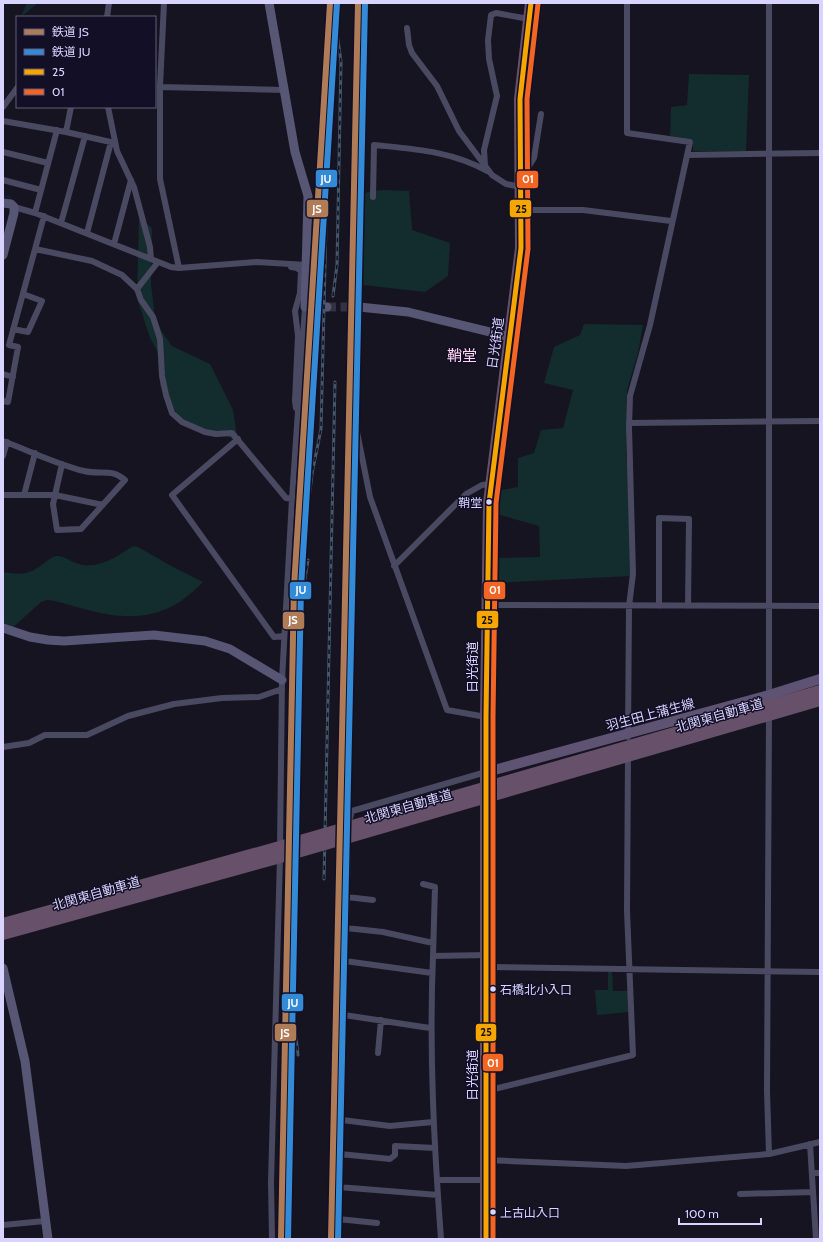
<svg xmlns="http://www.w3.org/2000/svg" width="823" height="1242" font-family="Cabin,'Noto Sans JP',sans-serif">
<rect width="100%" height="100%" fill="#161421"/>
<path fill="#132c2d" d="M 27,3 L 38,3 L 21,17 Z
M 689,74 L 749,75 L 746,151 L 693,151 L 693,140 L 670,136 L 671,107 L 687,105 Z
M 385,190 L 409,191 L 412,230 L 450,243 L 448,276 L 425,292 L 354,284 L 354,207 C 358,190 369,192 385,190 Z
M 139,217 L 152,228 L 151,284 L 155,317 L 162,332 L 172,346 L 210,364 L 233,410 L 238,442 L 225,435 L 188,426 L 167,402 L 160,385 L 159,354 L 150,338 L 137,298 Z
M 584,324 L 643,325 L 638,353 L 627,390 L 626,453 L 629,486 L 631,576 L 495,583 L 495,558 L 540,557 L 539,526 L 493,513 L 496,491 L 518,487 L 518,458 L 534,453 L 541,430 L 563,428 L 573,390 L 544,383 L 554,347 L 580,335 Z
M 133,546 L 138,547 L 171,566 L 203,582 C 167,620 131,622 84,609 C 71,606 60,601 47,600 L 41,602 L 9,631 L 3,632 L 3,572 C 21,575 29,575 43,564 C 47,561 51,557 56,556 C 63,555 70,561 76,563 C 97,571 116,557 133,546 Z
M 608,972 L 612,972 L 613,991 L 628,991 L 629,1012 L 597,1015 L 595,990 L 608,990 Z"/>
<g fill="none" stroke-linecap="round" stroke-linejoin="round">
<path stroke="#0d2144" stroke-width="1.5" d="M 3,196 L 10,197 L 10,201"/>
<path stroke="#333142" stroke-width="9" stroke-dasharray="9 4.5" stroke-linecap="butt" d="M 327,307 L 359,307"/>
<path stroke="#4a4962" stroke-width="6" d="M 164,3 L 160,86 L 160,179 L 179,268
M 627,3 L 627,133 L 690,142 L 650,325 L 630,396 L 629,427 L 633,574 L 629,606 L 628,737
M 769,3 L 769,696
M 107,17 L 109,3
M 407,28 L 409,45 L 412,53 L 437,86 L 459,131 L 492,175 L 506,184 L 521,187
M 160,87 L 284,90
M 3,107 L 17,88
M 108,107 L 117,151 L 134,187 L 150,247 L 151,259
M 3,121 L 66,132 L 115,143
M 66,132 L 71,107
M 3,152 L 48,163
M 687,155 L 820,153
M 485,165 L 484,150 L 497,96 L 489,59 L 488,40 L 491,15 L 496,13 L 529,19
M 522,177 L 534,158 L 541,114
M 3,180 L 41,190
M 373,197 L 374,145 C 413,149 452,151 487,171
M 14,207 L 35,213 L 171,267 L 179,268 L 257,262 L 307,265
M 522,210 L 583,210 L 671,221
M 35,213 L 57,130
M 61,223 L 85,136
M 87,233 L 111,142
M 114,244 L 131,180
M 35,249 L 92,261 L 122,275 L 137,289 L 141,300 L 153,317 L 160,339 L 162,376 L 166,395 L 172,413 L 182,422 L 205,432 L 216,434 L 232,433 L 286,498 L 292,499
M 291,267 L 297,268 L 301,271 L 300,293 L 295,311 L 298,336 L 295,401 L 296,408
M 137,289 L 158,262
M 13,329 L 28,332 L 42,301 L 23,294
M 3,374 L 13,377
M 3,401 L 8,402 L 18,347 L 9,345 L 44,216
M 629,423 L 820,421
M 356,427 L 370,497 L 447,710 L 486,717
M 238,439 L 172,495 L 274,637 L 284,636
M 3,441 C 30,451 56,464 84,471 C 100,475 112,468 125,480 L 81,529 L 57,530 L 53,504 L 62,464
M 3,456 L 7,442
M 3,495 L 55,495 L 103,505
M 24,495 L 35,453
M 394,566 L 466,494 L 482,485 L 490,484
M 487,605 L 820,606
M 659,606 L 659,518 L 689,519 L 688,606
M 3,747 L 29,743 L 45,735 L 87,735 L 128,716 L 174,704 L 222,698 L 259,697 L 282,689
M 350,818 L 352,811 L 486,772
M 280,848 L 282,680 L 292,499 L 305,307
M 423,884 L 435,887 L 433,956
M 347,897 L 373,900
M 346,928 L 383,932 L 433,943
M 345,961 L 432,973
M 487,967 L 820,972
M 344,1015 L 430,1028
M 378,1053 L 381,1020
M 486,1091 L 633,1055 L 627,911 L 628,754
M 342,1120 L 390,1126 L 433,1122
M 810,1144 L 816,1239
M 340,1154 L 390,1159 L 395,1155 L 395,1146 L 435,1148
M 769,1154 L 767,1091 L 769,714
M 486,1160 L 626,1166 L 769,1154 L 820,1142
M 812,1173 L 820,1173
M 437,1180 L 486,1180
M 338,1187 L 438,1195
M 740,1194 L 813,1192
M 338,1219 L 377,1223
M 3,1225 L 45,1221
M 272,1239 L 271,1182 L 280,857
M 337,1239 L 348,846
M 441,1239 C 434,1144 429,1051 433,956 L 487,955"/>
<path stroke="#575674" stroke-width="9" d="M 269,3 L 295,152 L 308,196 L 305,307 L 327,307
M 3,203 L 11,204 L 14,207 L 14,213 L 3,255
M 359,307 L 408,312 L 510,337
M 3,628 L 30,637 L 48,640 L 64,641 L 154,635 L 205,641 L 230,649 L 282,680
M 3,968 L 25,1061 L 48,1239"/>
<path stroke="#5e5373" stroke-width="10" d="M 487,772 L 769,695 L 820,679"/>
<path stroke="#67516a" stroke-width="12" d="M 486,1239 L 486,717 L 489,503 L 521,248 L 520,99 L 531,3"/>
<defs>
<path id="rail" d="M 333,296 L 337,265 L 341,62 L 333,3
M 311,479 L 321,429 L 329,103
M 305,550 L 306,522 L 312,475
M 305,579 L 308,560
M 297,615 L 298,586
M 324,879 L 335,382
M 295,1028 L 298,1055
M 287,1239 L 288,1216"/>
</defs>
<use href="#rail" stroke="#43596b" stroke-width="3"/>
<use href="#rail" stroke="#130f26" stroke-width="1.5" stroke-dasharray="4.5" stroke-linecap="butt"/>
<path stroke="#67516a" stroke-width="12" d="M 3,924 L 276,848 L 820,691
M 3,934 L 277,858 L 820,700"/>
<defs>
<path id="bus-1" d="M 486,1239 L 486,717 L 489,503 L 521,248 L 520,99 L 531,3"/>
<path id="bus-2" d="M 493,1239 L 493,717 L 496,503 L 528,249 L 527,99 L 538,4"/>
</defs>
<use href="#bus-1" stroke="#130f26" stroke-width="8"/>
<use href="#bus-2" stroke="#130f26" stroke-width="8"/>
<use href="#bus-1" stroke="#f7a600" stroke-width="5"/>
<use href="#bus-2" stroke="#f26522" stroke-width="5"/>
<defs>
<path id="rail-1" d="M 281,1239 L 294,587 L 330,3
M 331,1239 L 358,3"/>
<path id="rail-2" d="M 288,1239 L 301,587 L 337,3
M 338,1239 L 365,3"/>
</defs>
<use href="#rail-1" stroke="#130f26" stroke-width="9"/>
<use href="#rail-2" stroke="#130f26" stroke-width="9"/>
<use href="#rail-1" stroke="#b07c57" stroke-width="6"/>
<use href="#rail-2" stroke="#338bd7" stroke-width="6"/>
</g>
<g fill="#d9d4ff" stroke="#130f26" stroke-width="1.5">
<circle cx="489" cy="502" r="3.5"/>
<circle cx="493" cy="989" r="3.5"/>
<circle cx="493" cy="1212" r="3.5"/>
</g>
<g text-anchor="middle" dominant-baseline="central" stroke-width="3" stroke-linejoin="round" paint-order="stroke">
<g font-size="12" fill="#d9d4ff" stroke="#130f26" text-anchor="start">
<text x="482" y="502" text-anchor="end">鞘堂</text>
<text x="500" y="989">石橋北小入口</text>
<text x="500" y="1212">上古山入口</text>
</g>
<g font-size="13" fill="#d9d4ff" stroke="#130f26">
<text transform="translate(495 343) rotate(-82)">日光街道</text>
<text transform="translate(472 667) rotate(-90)">日光街道</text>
<text transform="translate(650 714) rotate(-15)">羽生田上蒲生線</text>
<text transform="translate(719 715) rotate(-16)">北関東自動車道</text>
<text transform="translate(408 806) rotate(-16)">北関東自動車道</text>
<text transform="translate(96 893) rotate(-16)">北関東自動車道</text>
<text transform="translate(472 1075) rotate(-90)">日光街道</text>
</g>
<g font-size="15" fill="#ffd6f0" stroke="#130f26">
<text x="462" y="356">鞘堂</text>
</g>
</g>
<g stroke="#130f26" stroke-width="1.5">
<rect x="315" y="169" width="23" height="19" rx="4" fill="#338bd7"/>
<rect x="516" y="170" width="23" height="19" rx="4" fill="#f26522"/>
<rect x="509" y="199" width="23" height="19" rx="4" fill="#f7a600"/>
<rect x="306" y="199" width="23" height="19" rx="4" fill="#b07c57"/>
<rect x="483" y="581" width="23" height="19" rx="4" fill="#f26522"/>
<rect x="289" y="581" width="23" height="19" rx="4" fill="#338bd7"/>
<rect x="476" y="610" width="23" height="19" rx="4" fill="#f7a600"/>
<rect x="282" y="611" width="23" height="19" rx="4" fill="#b07c57"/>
<rect x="281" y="993" width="23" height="19" rx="4" fill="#338bd7"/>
<rect x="475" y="1023" width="22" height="19" rx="4" fill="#f7a600"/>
<rect x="274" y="1023" width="23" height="19" rx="4" fill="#b07c57"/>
<rect x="482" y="1053" width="22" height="19" rx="4" fill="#f26522"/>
</g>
<g font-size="11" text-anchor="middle" font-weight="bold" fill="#fff">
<text x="326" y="183">JU</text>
<text x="528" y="183">01</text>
<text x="317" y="213">JS</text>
<text x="495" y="594">01</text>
<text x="301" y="594">JU</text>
<text x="293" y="624">JS</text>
<text x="293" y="1007">JU</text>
<text x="285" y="1037">JS</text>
<text x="493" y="1067">01</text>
</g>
<g font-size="11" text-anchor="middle" font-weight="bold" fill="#111">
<text x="521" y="213">25</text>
<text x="487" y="624">25</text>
<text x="486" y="1036">25</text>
</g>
<rect width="823" height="1242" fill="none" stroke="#d9d4ff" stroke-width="8"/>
<rect x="16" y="16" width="140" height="92" fill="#130f26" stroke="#625e7d"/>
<rect x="24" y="29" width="20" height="6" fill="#b07c57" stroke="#625e7d"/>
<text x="52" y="36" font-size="12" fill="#d9d4ff">鉄道 JS</text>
<rect x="24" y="49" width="20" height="6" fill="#338bd7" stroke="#625e7d"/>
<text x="52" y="56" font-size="12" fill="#d9d4ff">鉄道 JU</text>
<rect x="24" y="69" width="20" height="6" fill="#f7a600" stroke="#625e7d"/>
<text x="52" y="76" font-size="12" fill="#d9d4ff">25</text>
<rect x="24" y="89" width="20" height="6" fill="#f26522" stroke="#625e7d"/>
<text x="52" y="96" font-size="12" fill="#d9d4ff">01</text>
<path d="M679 1218v6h82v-6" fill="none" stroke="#d9d4ff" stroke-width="2"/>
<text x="685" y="1218" font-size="12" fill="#d9d4ff" stroke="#130f26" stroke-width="3" paint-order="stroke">100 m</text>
</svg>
